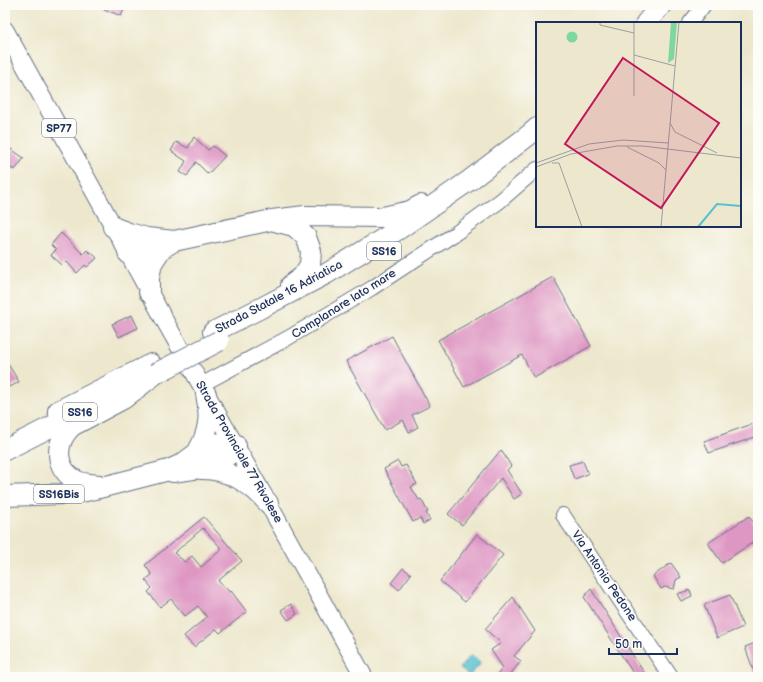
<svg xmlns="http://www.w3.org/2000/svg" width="763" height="682" font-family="'Balsamiq Sans',sans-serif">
<rect width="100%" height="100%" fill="#fdfcf7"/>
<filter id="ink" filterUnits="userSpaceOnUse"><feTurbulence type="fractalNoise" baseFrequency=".025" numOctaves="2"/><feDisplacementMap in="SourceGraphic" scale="8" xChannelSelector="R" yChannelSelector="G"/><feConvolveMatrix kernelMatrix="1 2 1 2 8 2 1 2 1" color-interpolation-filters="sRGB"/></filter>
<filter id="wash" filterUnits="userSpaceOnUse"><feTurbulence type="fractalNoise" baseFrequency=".012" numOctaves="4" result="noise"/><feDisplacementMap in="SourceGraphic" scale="16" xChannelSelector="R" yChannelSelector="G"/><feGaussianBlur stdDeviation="0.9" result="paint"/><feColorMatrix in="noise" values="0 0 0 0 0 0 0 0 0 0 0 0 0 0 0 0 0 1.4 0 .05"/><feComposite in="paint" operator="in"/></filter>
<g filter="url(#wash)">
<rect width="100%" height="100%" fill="#ede8cd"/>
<path fill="#56c2cf" stroke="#387896" d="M 470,656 L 473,656 L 480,662 L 479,665 L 471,674 L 468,675 L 460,668 Z"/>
<g id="blocks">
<path fill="#de96c3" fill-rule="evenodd" d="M 94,5 L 126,5 L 121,16 Z
M 194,137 L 208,150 L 213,146 L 225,156 L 208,174 L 196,162 L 187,176 L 180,172 L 186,161 L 171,151 L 176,142 L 188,148 Z
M 5,145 L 24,158 L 15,170 L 11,168 L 5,175 Z
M 61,233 L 83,254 L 87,250 L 90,253 L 91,252 L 97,258 L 87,267 L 85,265 L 77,273 L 66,261 L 62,265 L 51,255 L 56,250 L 51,245 Z
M 553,277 L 591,346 L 534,378 L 522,355 L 464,387 L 438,340 Z
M 132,315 L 138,328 L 119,337 L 112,324 Z
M 392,336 L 430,406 L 412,415 L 418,427 L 409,432 L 403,420 L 385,430 L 346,361 Z
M 5,359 L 19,382 L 10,387 L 5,379 Z
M 758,422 L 758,436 L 709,453 L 704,441 Z
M 501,450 L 511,466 L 507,470 L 522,494 L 514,499 L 501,478 L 462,525 L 448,514 Z
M 398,461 L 401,467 L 406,465 L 417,484 L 411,487 L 419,500 L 421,499 L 428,512 L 426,513 L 430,520 L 423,524 L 420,518 L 413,522 L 384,469 Z
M 583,461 L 588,474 L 574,479 L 569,465 Z
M 749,516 L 758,530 L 758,539 L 722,563 L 708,543 Z
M 204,517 L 242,561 L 218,581 L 230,592 L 231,591 L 247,612 L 220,633 L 216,629 L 194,647 L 184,636 L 207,617 L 198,606 L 185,616 L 171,599 L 160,607 L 148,592 L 152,588 L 145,580 L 152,575 L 145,565 ZM 203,528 L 222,549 L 201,567 L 192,556 L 185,562 L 174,553 Z
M 477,534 L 503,555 L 465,602 L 440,581 Z
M 671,563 L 681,577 L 676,580 L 674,589 L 665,587 L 661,589 L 653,576 Z
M 403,568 L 411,574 L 399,590 L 391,583 Z
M 591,589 L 641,668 L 647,677 L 637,677 L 634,672 L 633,673 L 584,597 Z
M 690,590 L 692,596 L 681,601 L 677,594 Z
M 730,595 L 743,627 L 717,638 L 704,605 Z
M 513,597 L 535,631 L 514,656 L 521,661 L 508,677 L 495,677 L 503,668 L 491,650 L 501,643 L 485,629 Z
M 291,604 L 297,614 L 288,620 L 281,610 Z
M 758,642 L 758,677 L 756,677 L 745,647 Z"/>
</g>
</g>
<g filter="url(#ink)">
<use href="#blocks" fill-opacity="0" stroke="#647085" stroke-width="1"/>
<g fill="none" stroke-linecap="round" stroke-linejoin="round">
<defs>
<path id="minor" d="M 690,23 L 704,5
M 201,385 L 288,338 L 372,288 L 456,233 L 500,201 L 537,169
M 563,515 L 671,677"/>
<path id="major" d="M 5,30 L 128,253 L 166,323 L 268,503 L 364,677"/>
<path id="highway" d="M 646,23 L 661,5
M 275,221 L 294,226 L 306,237 L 311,251 L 310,265 L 302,277 L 291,285
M 113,227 L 129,233 L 147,238 L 174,241 L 272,220 L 305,216 L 383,217 L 410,211 L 421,205
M 147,238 L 136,243 L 128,253 L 141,255 L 161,249 L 174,241
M 149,292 L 149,278 L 152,263 L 161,249
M 213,332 L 259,309 L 326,274 L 399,229 L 470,180 L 529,135 L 537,128
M 58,411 L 151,364
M 5,450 L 78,413
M 197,453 C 209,432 211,417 206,394
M 200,469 C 227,468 251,483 268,503
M 173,472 C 196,469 223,467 236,446
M 99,485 C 91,484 84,484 77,481 C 54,469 54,443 72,426 L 123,399 L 155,374
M 5,496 L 63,494 L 86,491 L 99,488 L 169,470 L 182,464 L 205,447 L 213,444 L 223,443 L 235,444"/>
</defs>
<use href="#minor" stroke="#647085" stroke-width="16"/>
<use href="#major" stroke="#647085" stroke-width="19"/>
<use href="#highway" stroke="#647085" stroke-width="22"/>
<use href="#minor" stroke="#fff" stroke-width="14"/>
<use href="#major" stroke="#fff" stroke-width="17"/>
<use href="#highway" stroke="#fff" stroke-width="20"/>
<defs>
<path id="highway-bridge" d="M 155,374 L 219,341"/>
</defs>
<use href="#highway-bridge" stroke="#647085" stroke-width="22" stroke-linecap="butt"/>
<use href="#highway-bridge" stroke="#fff" stroke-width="20"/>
</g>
</g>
<g text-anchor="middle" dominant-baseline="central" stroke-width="3.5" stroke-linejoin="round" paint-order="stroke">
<g fill="#fdfcf7" stroke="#5f6c8c" stroke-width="1">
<rect x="42" y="119" width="34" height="18" rx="3"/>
<rect x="367" y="242" width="34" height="18" rx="3"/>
<rect x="63" y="403" width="34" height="18" rx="3"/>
<rect x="34" y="485" width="50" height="18" rx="3"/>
</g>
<g font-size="11" font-weight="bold" fill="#1b2f5e">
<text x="59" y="128">SP77</text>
<text x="384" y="251">SS16</text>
<text x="80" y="412">SS16</text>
<text x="59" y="494">SS16Bis</text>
</g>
<g font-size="12" fill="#1b2f5e" stroke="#fdfcf7">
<text transform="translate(279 297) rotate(-28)">Strada Statale 16 Adriatica</text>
<text transform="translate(344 304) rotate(-32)">Complanare lato mare</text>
<text transform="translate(239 452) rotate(60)">Strada Provinciale 77 Rivolese</text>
<text transform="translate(604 576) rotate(56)">Via Antonio Pedone</text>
</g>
</g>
<g transform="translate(536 22)">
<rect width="205" height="205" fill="#ede8cd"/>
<path d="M 135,0 L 141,0 L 138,37 L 132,41 ZM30.5 15a5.5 5.5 0 1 1 11 0a5.5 5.5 0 1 1-11 0Z" fill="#7ed89e"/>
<path fill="none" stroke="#56c2cf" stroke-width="2" d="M 162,205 L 181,182 L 205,184"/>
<path fill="none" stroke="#999ea1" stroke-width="1" d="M 64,0 L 64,3 L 98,11M 98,33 L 139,44M 98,74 L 98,0M 134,101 L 139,110 L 181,131M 91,125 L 123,141 L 130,148M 0,141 L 53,122 L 87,118 L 132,121M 16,141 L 23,141 L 46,205M 0,145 L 35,132 L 81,124 L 107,124 L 205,136M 125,205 L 143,0"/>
<path fill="#c2185b" fill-opacity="0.15" stroke="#c2185b" stroke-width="2" d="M 87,36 L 183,101 L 125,186 L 29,122 Z"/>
<rect width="205" height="205" fill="none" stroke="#1b2f5e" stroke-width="2"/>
</g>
<rect width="763" height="682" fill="none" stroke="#fdfcf7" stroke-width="20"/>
<path d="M609 648v6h68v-6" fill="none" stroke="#1b2f5e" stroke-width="2"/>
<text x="615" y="648" font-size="12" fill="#1b2f5e" stroke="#fdfcf7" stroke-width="3" paint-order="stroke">50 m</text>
</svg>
